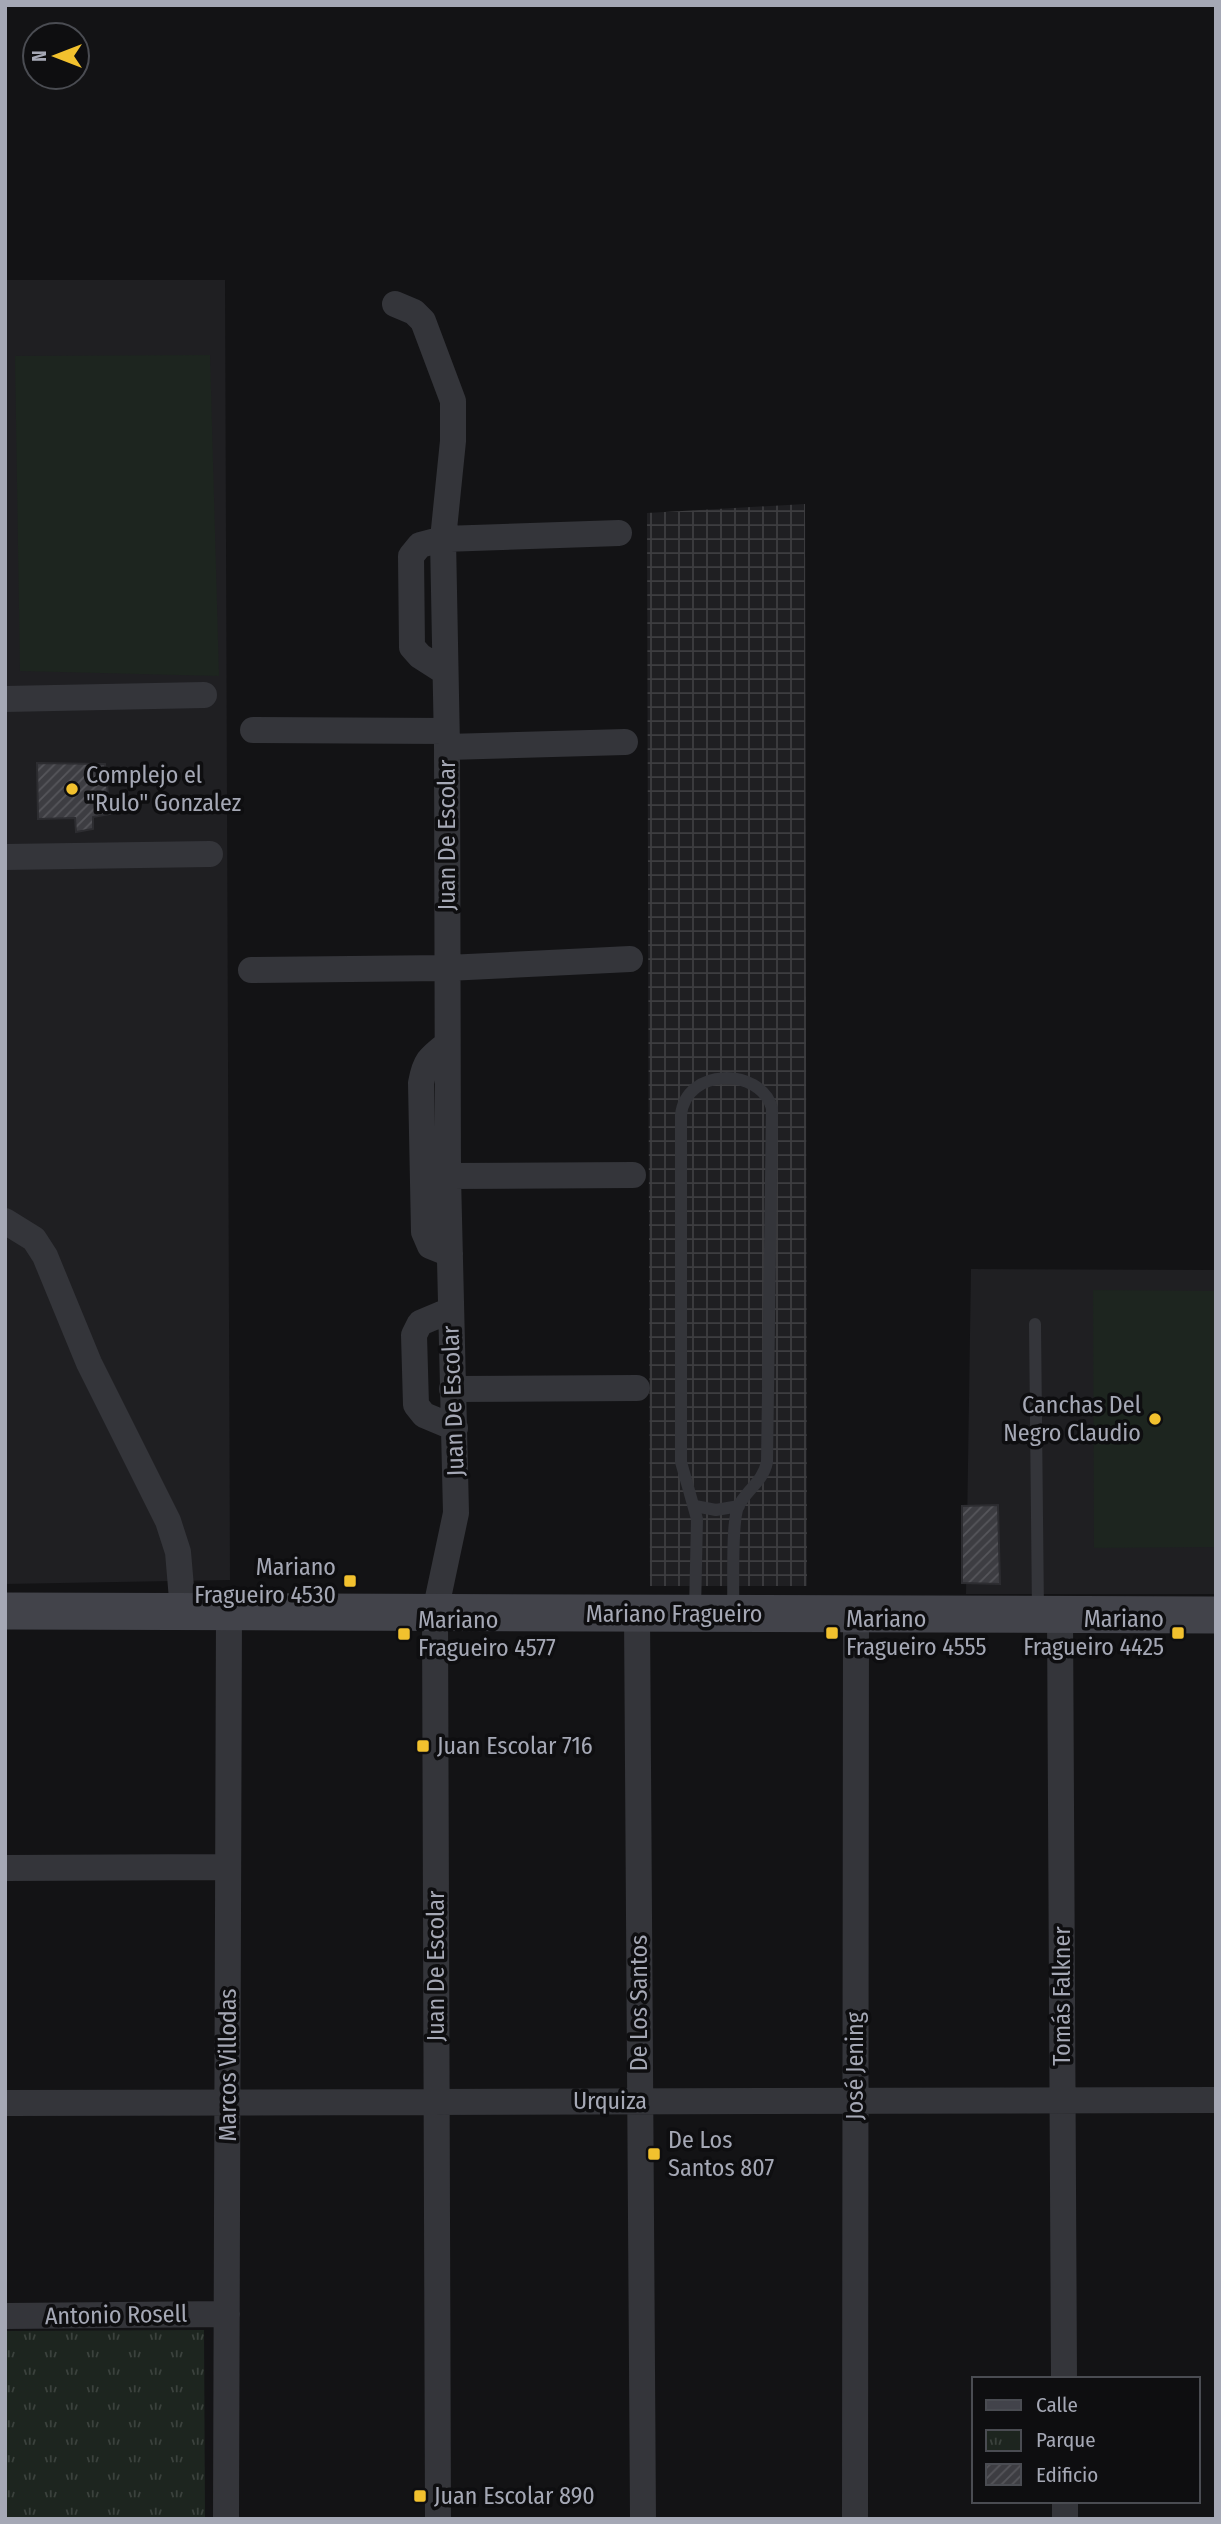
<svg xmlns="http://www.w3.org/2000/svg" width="1221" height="2524" font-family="'Fira Sans Condensed',sans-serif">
<defs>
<pattern id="industrial-grid" width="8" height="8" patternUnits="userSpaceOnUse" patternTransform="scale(1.75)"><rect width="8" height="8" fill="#1f1f22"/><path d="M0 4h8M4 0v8" fill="none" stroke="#3d3d40"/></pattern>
<pattern id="park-tufts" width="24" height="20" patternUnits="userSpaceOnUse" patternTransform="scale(1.75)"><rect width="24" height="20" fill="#1d251f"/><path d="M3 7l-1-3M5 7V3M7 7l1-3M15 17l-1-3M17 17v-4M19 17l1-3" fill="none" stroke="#3b423d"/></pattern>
<pattern id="building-hatch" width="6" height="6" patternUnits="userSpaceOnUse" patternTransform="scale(1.75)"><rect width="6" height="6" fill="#3d3d42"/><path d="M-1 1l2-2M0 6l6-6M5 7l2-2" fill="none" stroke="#56565b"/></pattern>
</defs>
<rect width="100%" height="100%" fill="#131315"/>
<path fill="#1f1f22" d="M 5,280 L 225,280 L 230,1580 L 5,1584 Z
M 971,1269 L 1216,1270 L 1216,1594 L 966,1594 Z"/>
<path fill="url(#industrial-grid)" d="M 805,504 L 807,1586 L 650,1586 L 647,513 Z"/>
<path fill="#1d251f" d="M 210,355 L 219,676 L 20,671 L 15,356 Z
M 1093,1290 L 1216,1291 L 1216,1547 L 1094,1548 Z"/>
<path fill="url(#park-tufts)" d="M 204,2330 L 205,2519 L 5,2519 L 5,2331 Z"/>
<path fill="url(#building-hatch)" stroke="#2d2d31" stroke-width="2" d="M 37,763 L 105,764 L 110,814 L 93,817 L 93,829 L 76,832 L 75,818 L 38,819 Z
M 998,1505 L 1000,1584 L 962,1583 L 962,1506 Z"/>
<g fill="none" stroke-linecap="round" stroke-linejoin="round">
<path stroke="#34353a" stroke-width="12" d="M 1035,1324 L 1038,1613
M 695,1506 L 716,1510 L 739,1506
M 695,1611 L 697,1519 L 681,1462 L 681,1115 C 686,1067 760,1067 772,1108 L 767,1462 C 763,1482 746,1490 738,1507 C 731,1524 734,1588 733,1610"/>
<path stroke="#34353a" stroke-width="26" d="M 395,304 L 414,312 L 423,321 L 453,401 L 453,441 L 443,539 L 447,747 L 448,1176 L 456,1513 L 435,1612 L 438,2519
M 445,672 L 420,656 L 412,647 L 411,556 L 420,545 L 443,539 L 619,533
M 5,699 L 204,695
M 253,730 L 446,731
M 447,747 L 625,742
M 5,857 L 210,854
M 251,970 L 447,968 L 630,959
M 447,1044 C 429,1058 425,1061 421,1083 L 424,1232 L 430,1246 L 450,1254
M 448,1176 L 633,1175
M 5,1221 L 34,1239 L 45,1256 L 89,1363 L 168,1521 L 178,1552 L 183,1611
M 451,1310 L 420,1323 L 414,1335 L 416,1405 L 424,1415 L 455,1428
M 452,1389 L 637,1388
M 1060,1613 L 1064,2379
M 637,1614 L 643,2519
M 5,1868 L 228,1867
M 5,2103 L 1216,2100
M 5,2316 L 227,2314
M 1065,2501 L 1065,2519
M 226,2519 L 229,1611
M 855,2519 L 856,1614"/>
<path stroke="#42434a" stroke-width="37" d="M 5,1611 L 1216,1615"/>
</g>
<g fill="#f2c12e" stroke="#0e0e10" stroke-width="2.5">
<circle cx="72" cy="789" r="7"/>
<circle cx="1155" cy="1419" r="7"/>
<rect x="343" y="1574" width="14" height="14" rx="3.5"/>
<rect x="825" y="1626" width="14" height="14" rx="3.5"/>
<rect x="1171" y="1626" width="14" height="14" rx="3.5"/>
<rect x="397" y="1627" width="14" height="14" rx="3.5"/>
<rect x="416" y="1739" width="14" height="14" rx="3.5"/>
<rect x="647" y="2147" width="14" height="14" rx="3.5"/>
<rect x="413" y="2489" width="14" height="14" rx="3.5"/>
</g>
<g text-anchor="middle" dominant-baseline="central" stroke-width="7" stroke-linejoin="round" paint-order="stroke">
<g font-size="24" fill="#a5a8b5" stroke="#0e0e10" text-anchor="start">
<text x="86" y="775">Complejo el<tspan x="86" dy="28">"Rulo" Gonzalez</tspan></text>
<text x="1141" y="1405" text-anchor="end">Canchas Del<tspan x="1141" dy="28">Negro Claudio</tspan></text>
<text x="336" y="1567" text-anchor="end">Mariano<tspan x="336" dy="28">Fragueiro 4530</tspan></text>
<text x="846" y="1619">Mariano<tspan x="846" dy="28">Fragueiro 4555</tspan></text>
<text x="1164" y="1619" text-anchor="end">Mariano<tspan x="1164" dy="28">Fragueiro 4425</tspan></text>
<text x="418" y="1620">Mariano<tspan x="418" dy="28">Fragueiro 4577</tspan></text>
<text x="437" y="1746">Juan Escolar 716</text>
<text x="668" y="2140">De Los<tspan x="668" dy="28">Santos 807</tspan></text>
<text x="434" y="2496">Juan Escolar 890</text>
</g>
<g font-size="24" fill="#a5a8b5" stroke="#0e0e10">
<text transform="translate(447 835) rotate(-90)">Juan De Escolar</text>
<text transform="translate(453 1401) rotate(-92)">Juan De Escolar</text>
<text x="674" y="1614">Mariano Fragueiro</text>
<text transform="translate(436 1966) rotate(-90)">Juan De Escolar</text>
<text transform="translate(1062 1996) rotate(-90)">Tomás Falkner</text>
<text transform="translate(639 2003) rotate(-90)">De Los Santos</text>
<text transform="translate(228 2065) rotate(-90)">Marcos Villodas</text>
<text transform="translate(855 2066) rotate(-90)">José Jening</text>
<text x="610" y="2101">Urquiza</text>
<text transform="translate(116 2315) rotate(-1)">Antonio Rosell</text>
</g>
</g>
<rect width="1221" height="2524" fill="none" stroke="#a5a8b5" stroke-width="14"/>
<rect x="972" y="2377" width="228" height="126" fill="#0e0e10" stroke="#4a4c52" stroke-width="2"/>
<rect x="986" y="2400" width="35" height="10" fill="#42434a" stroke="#4a4c52" stroke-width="2"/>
<text x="1036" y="2412" font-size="21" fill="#a5a8b5">Calle</text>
<rect x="986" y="2430" width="35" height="21" fill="url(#park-tufts)" stroke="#4a4c52" stroke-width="2"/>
<text x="1036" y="2447" font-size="21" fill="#a5a8b5">Parque</text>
<rect x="986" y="2464" width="35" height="21" fill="url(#building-hatch)" stroke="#4a4c52" stroke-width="2"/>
<text x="1036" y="2482" font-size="21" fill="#a5a8b5">Edificio</text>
<g transform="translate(56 56) rotate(270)"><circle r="33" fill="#0e0e10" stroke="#4a4c52" stroke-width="2"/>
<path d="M0-5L12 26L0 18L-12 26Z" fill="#f2c12e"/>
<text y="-10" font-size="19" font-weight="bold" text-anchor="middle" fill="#a5a8b5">N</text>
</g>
</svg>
